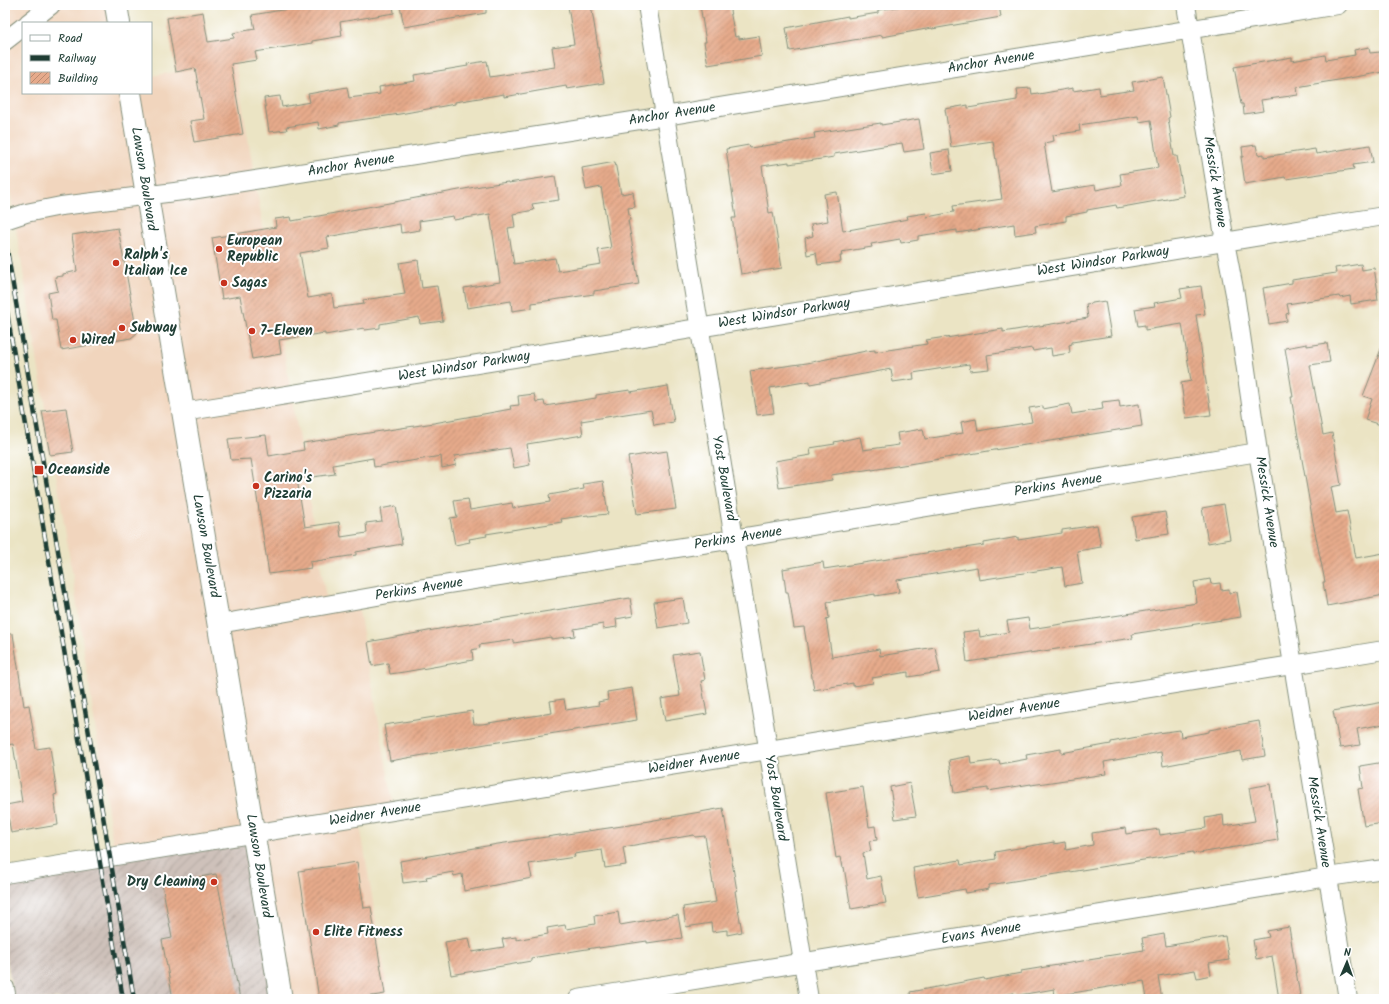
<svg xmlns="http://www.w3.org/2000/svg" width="1389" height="1004" font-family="Kalam,sans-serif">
<defs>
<pattern id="industrial-furrows" width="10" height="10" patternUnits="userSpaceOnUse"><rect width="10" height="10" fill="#cec1ba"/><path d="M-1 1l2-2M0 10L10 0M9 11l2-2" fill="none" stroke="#a79e98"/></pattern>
<pattern id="building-hatch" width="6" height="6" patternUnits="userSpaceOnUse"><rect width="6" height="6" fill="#e6aa8b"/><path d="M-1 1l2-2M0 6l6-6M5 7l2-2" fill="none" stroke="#ba8c72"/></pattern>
</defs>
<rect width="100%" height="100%" fill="#fff"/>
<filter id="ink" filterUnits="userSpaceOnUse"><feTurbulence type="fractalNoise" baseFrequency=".025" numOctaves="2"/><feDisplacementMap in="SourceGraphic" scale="8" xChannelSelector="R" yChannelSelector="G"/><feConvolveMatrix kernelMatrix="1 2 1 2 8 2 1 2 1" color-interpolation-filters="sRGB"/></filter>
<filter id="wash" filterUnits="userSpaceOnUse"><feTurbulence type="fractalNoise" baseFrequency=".012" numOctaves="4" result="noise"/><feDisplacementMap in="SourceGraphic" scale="16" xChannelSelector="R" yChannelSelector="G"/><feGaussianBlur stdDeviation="0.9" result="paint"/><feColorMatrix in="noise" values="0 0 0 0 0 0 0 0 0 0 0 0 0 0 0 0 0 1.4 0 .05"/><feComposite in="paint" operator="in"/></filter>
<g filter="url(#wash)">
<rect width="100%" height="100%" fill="#ebe4c4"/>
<path fill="#f1d5bd" d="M 5,5 L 120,5 L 123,23 L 23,23 L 23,93 L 151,93 L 151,76 L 235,62 L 326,598 L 356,594 L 396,819 L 360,825 L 389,999 L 281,999 L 115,858 L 73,578 L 5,161 Z"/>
<path fill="url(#industrial-furrows)" d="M 253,839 L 281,999 L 14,999 L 5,950 L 5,877 Z"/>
<g id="blocks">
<path fill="url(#building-hatch)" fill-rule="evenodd" d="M 333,5 L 393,5 L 394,13 L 340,22 L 342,36 L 312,41 L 312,43 L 255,52 L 257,60 L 231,64 L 243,134 L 194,142 L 190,121 L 204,119 L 195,68 L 176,72 L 167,18 L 203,12 L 208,42 L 234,38 L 233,33 L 255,29 L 252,15 L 306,6 L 307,9 Z
M 400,5 L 486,5 L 486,13 L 404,27 Z
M 575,5 L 591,5 L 604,83 L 567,89 L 566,86 L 504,97 L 504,94 L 455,102 L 455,104 L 400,114 L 339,123 L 339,125 L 319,129 L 318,122 L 286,127 L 287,130 L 269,132 L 264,98 L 280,96 L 282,107 L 310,102 L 308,94 L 347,87 L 349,98 L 380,94 L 379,87 L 415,81 L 414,75 L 468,66 L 467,64 L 487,61 L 490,77 L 555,67 L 552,47 L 574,44 L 568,6 Z
M 700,5 L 729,5 L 735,37 L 739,36 L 739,39 L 759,36 L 762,56 L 708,65 L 704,42 L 706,42 Z
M 909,5 L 999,5 L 1001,17 L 932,29 L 932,28 L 882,37 L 882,35 L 790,51 L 786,28 L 848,16 L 848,18 L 878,13 L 878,10 Z
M 1369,47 L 1370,53 L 1380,52 L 1382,59 L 1384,58 L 1384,72 L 1297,87 L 1298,95 L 1261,100 L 1263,111 L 1244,114 L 1243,104 L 1241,104 L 1234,67 L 1292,57 L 1292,61 L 1325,55 L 1326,60 L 1355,55 L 1354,50 Z
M 1163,77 L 1170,117 L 1168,118 L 1174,156 L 1177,156 L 1184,196 L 1117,208 L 1116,205 L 1087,210 L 1087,212 L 1066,216 L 1066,221 L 1035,226 L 1036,232 L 1015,235 L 1014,224 L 957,233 L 957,230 L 918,236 L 918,240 L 901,243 L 900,239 L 871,244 L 872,247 L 841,252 L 842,256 L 840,256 L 841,262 L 818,265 L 816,253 L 807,255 L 805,238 L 813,236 L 811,224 L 828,221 L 824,194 L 837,192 L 843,231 L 908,219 L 907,216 L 926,213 L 927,217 L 954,212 L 953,206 L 1002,199 L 993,141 L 951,147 L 945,109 L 968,105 L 968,108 L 1017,100 L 1017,96 L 1018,96 L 1017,89 L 1031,88 L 1032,94 L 1038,93 L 1039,94 L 1073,88 L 1073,91 L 1099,87 L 1100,95 L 1134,90 L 1132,82 ZM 1138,116 L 1139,122 L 1151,120 L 1158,168 L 1120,174 L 1122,185 L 1096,190 L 1095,185 L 1052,192 L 1044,143 L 1054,141 L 1053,135 L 1080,131 L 1079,125 Z
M 919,119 L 924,149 L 904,152 L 902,143 L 834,154 L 834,157 L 789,164 L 789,162 L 762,166 L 769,213 L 773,212 L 782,268 L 741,274 L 732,218 L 736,218 L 726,149 L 749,145 L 750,148 L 815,138 L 814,133 L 881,123 L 881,125 Z
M 1256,145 L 1258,155 L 1264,154 L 1264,157 L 1315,149 L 1316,154 L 1370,145 L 1373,162 L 1353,165 L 1354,169 L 1286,179 L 1285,177 L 1245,184 L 1241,157 L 1243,157 L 1242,147 Z
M 949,150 L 952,171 L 933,174 L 930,153 Z
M 615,162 L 621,194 L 633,192 L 635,207 L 628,208 L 630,220 L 628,220 L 639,284 L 594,291 L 594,294 L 532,303 L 532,308 L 512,311 L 511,301 L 467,308 L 464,288 L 500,282 L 490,214 L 454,220 L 453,216 L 419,221 L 420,230 L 401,233 L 400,224 L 327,237 L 329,248 L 300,253 L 308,298 L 332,294 L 334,308 L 364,304 L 363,300 L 405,294 L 399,263 L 418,260 L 422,288 L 437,286 L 443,321 L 420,324 L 419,317 L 380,324 L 380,328 L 365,330 L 364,328 L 325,335 L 325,333 L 279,340 L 281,354 L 252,359 L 240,296 L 222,299 L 212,238 L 276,227 L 275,219 L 291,217 L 292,221 L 486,185 L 508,182 L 508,183 L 555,176 L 559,200 L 532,204 L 534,210 L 513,214 L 515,227 L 508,228 L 514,264 L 555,258 L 558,271 L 601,264 L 598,250 L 611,248 L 601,187 L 586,190 L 582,168 Z
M 118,228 L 137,333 L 131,338 L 61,350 L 56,320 L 52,320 L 48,293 L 58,291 L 55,277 L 63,276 L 63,274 L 77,271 L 72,235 Z
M 1361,264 L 1362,270 L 1374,268 L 1378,292 L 1377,292 L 1378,300 L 1351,304 L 1350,296 L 1340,298 L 1339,296 L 1287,304 L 1289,313 L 1286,314 L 1287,321 L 1269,324 L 1263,288 L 1292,283 L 1292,280 L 1336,273 L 1335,268 Z
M 1201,286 L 1205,314 L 1196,315 L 1211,415 L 1186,418 L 1181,383 L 1191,381 L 1182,324 L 1145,330 L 1145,325 L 1138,326 L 1135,309 L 1155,306 L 1154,303 L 1182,298 L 1180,289 Z
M 1105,301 L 1111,336 L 1072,342 L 1072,344 L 1069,345 L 1070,353 L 1052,356 L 1051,348 L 1033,351 L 1032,348 L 987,355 L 989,369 L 970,371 L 969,364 L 913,373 L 914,379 L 893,382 L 891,369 L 810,384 L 810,381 L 770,388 L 774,413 L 757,415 L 750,371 L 807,363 L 866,351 L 875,350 L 875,352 L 927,344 L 926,340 L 946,337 L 946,338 L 1003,329 L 1003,332 L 1088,318 L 1086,304 Z
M 1327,343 L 1330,362 L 1310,365 L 1323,435 L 1332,433 L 1341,485 L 1331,487 L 1336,513 L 1347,511 L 1356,558 L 1384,553 L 1384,595 L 1327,606 L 1323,582 L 1325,582 L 1313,522 L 1291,397 L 1293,397 L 1285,348 L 1307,344 L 1307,346 Z
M 1383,344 L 1384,344 L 1384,426 L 1365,420 L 1372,399 L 1363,396 Z
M 668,386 L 674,422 L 654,425 L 651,410 L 581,421 L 583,435 L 527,444 L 530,465 L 514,468 L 510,448 L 455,456 L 456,465 L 442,468 L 441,456 L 374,467 L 373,458 L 333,465 L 335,474 L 297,479 L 305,527 L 339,522 L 341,537 L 367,533 L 366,523 L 382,521 L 380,509 L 396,506 L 402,544 L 356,552 L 356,555 L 310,562 L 311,568 L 269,574 L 251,459 L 231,460 L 228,439 L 266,435 L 269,456 L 304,450 L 303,443 L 434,423 L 511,409 L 510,406 L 519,405 L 518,396 L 534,394 L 536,402 L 544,401 L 545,406 L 596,398 L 596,395 L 630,390 L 630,392 Z
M 1119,400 L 1120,407 L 1139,404 L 1142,426 L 872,470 L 872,469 L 831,475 L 832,480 L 779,488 L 775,461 L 811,455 L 810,448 L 835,444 L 834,442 L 860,437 L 863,450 L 899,445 L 897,433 L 923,429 L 925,439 L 963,433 L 961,422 L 976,419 L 978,431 L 1032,422 L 1029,408 L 1043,406 L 1043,409 L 1070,404 L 1072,414 L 1103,409 L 1102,402 Z
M 66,408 L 73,452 L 50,455 L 42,411 Z
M 667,451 L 676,509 L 637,514 L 628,457 Z
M 603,481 L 608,514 L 588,516 L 588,515 L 561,519 L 562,522 L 486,534 L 487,536 L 469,539 L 470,542 L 455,545 L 450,518 L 457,517 L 454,501 L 468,499 L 470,510 L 512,503 L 513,508 L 550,502 L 549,495 L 584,489 L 583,484 Z
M 1224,504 L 1230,539 L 1208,543 L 1202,508 Z
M 1165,512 L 1169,534 L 1135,539 L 1132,517 Z
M 1097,525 L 1101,547 L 1077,551 L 1082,583 L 1065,586 L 1062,567 L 979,580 L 977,567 L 897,580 L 899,592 L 875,596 L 875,594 L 827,602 L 829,618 L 826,619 L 832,657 L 879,649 L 880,656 L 935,647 L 940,672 L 908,677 L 908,672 L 872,678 L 873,683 L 853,686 L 853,683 L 814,690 L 804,627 L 794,628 L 788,592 L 786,592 L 783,569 L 823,562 L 824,569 L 850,565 L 951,549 L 951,550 L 984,545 L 984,543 L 1018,537 L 1018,540 L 1062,533 L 1062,530 Z
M 1210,579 L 1211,584 L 1220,583 L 1221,590 L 1229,589 L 1229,593 L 1237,592 L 1241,617 L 1132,634 L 1133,638 L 967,662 L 963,632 L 979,630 L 980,637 L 1009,632 L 1007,621 L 1028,618 L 1030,629 L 1197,603 L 1194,582 Z
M 630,598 L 633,616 L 616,619 L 617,627 L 603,629 L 603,624 L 574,629 L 575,636 L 551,639 L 551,637 L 514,643 L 514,640 L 479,645 L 480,648 L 472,650 L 473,660 L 404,672 L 390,674 L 388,663 L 372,666 L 368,642 L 450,627 Z
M 683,598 L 687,623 L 658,628 L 654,602 Z
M 5,634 L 13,634 L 24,706 L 29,705 L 36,749 L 50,747 L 57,794 L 54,795 L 58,825 L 11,833 L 6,805 L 22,802 L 13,744 L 7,745 L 5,730 Z
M 700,651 L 705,680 L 701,681 L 707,714 L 665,721 L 661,699 L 680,696 L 673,655 Z
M 632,688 L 637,720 L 486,744 L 390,761 L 384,725 L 472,711 L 474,724 L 482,724 L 552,713 L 550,701 L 564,699 L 566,710 L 599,705 L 598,702 L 608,700 L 607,692 Z
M 1384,702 L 1384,724 L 1357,729 L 1360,745 L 1340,748 L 1333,711 Z
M 1259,721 L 1265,756 L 1242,760 L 1241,751 L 1163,766 L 1161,752 L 1104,762 L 1106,774 L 1031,785 L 1031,784 L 988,791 L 988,788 L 954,793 L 949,760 L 970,756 L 971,764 L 999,760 L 1000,764 L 1027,759 L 1026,755 L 1061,749 L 1061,753 L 1111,744 L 1111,742 L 1158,733 L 1180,730 L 1181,737 L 1209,732 L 1209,730 Z
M 1384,762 L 1384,823 L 1364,826 L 1358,789 L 1363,788 L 1360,766 Z
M 910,783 L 916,816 L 895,819 L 890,787 Z
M 1270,784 L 1278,840 L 1193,854 L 1193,852 L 989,885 L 989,889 L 966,893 L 965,889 L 918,897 L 913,868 L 960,860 L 961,865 L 996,859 L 995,852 L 1054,842 L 1054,844 L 1065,842 L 1066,850 L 1093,845 L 1092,833 L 1125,828 L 1126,834 L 1159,829 L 1160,835 L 1206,828 L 1205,818 L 1223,815 L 1224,826 L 1255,821 L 1249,788 Z
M 863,787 L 869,827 L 875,826 L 877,840 L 869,841 L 871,851 L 863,853 L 867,879 L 881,876 L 886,903 L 851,909 L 844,867 L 842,868 L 840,857 L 836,858 L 826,793 Z
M 723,808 L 737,891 L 735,891 L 742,932 L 727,935 L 727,930 L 712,932 L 711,923 L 686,927 L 683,907 L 716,902 L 705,836 L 695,837 L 694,835 L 623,847 L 626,865 L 605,868 L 602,850 L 574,854 L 575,857 L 529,864 L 532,878 L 464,891 L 462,874 L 454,876 L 453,872 L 426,877 L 427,880 L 403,883 L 400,861 L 498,844 L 643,823 L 643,822 Z
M 357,862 L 364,908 L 371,907 L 385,994 L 354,999 L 319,999 L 299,871 Z
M 216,874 L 240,999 L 173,999 L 162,940 L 172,938 L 162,884 Z
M 618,912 L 620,925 L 678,915 L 682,938 L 647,943 L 647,941 L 599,948 L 599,947 L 531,958 L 531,961 L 451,975 L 445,942 L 469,938 L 472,952 L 504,947 L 502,939 L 516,937 L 516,940 L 548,934 L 547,928 L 565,925 L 566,929 L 595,924 L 594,916 Z
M 1289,927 L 1300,996 L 1279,999 L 1272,956 L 1256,959 L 1253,940 L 1269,937 L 1267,931 Z
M 1164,934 L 1166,946 L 1225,936 L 1229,960 L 1209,963 L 1211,975 L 1197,978 L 1195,970 L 1158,976 L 1162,999 L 1147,999 L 1144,981 L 1055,996 L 1054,989 L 1014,996 L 1014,993 L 984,999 L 911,999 L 910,992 L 984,978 L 985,980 L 1021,973 L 1021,971 L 1101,958 L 1100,957 L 1144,950 L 1142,938 Z"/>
</g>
</g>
<g filter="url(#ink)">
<use href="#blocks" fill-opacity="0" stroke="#85907c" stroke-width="1"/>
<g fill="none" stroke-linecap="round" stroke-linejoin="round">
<defs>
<path id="street" d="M 647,5 L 809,999
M 1186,5 L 1225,242 L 1235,294 L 1258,452 L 1348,999
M 28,23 L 51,5
M 5,41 L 23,27
M 5,220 L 26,213 L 61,206 L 191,190 L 665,116 L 1338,5
M 183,412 L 1384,216
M 219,624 L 417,589 L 734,539 L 1258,452
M 5,874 L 1384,650
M 5,988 L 7,999
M 578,999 L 1328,877 L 1384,869"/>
<path id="secondary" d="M 116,5 L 119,23
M 130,93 L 281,999"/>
</defs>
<use href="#street" stroke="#85907c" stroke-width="20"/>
<use href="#secondary" stroke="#85907c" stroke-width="24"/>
<use href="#street" stroke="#fff" stroke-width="18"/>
<use href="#secondary" stroke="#fff" stroke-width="22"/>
<defs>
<path id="rail" d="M 5,238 L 134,999
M 5,301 L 123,999"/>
</defs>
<use href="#rail" stroke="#1f3d34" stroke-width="4.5"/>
<use href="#rail" stroke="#fff" stroke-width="3" stroke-dasharray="9" stroke-linecap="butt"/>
</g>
</g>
<g fill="#c8321e" stroke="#fff" stroke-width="1.5">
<circle cx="219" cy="249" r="4"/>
<circle cx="116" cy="263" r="4"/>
<circle cx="224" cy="283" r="4"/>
<circle cx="122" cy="328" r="4"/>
<circle cx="252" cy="331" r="4"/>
<circle cx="73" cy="340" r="4"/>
<rect x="34" y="465" width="10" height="10" rx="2"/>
<circle cx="256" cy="486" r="4"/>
<circle cx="214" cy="882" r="4"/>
<circle cx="316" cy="932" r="4"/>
</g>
<g text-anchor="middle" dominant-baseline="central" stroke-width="4" stroke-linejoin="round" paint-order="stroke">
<g font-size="14" fill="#1f3d34" stroke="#fff">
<text transform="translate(991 62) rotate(-9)">Anchor Avenue</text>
<text transform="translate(672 114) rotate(-9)">Anchor Avenue</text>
<text transform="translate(351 165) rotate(-9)">Anchor Avenue</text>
<text transform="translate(144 179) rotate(81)">Lawson Boulevard</text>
<text transform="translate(1215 182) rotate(81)">Messick Avenue</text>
<text transform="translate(1103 261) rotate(-9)">West Windsor Parkway</text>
<text transform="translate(784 313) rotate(-9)">West Windsor Parkway</text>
<text transform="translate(464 366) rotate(-9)">West Windsor Parkway</text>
<text transform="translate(724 478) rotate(80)">Yost Boulevard</text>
<text transform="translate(1058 485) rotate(-9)">Perkins Avenue</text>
<text transform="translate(1267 502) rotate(81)">Messick Avenue</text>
<text transform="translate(738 538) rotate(-9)">Perkins Avenue</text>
<text transform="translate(206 546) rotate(80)">Lawson Boulevard</text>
<text transform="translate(419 589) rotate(-9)">Perkins Avenue</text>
<text transform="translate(1014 710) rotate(-9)">Weidner Avenue</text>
<text transform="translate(694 762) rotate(-9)">Weidner Avenue</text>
<text transform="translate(776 798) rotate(81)">Yost Boulevard</text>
<text transform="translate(375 814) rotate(-9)">Weidner Avenue</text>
<text transform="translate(1319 822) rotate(81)">Messick Avenue</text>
<text transform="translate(259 866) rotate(81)">Lawson Boulevard</text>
<text transform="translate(981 933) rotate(-9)">Evans Avenue</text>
</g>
<g font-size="14" font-weight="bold" fill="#1f3d34" stroke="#fff" text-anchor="start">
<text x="227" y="241">European<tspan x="227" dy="16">Republic</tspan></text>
<text x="124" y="255">Ralph's<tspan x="124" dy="16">Italian Ice</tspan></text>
<text x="232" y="283">Sagas</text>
<text x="130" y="328">Subway</text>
<text x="260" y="331">7-Eleven</text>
<text x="81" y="340">Wired</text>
<text x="48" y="470">Oceanside</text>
<text x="264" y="478">Carino's<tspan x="264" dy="16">Pizzaria</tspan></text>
<text x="206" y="882" text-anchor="end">Dry Cleaning</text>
<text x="324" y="932">Elite Fitness</text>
</g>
</g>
<rect width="1389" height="1004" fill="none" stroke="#fff" stroke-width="20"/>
<rect x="22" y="22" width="130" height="72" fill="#ffffff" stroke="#a5b1ae"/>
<rect x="30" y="35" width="20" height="6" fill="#ffffff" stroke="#a5b1ae"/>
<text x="58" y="42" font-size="12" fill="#1f3d34">Road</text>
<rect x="30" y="55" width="20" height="6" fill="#1f3d34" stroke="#a5b1ae"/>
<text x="58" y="62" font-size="12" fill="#1f3d34">Railway</text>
<rect x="30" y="72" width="20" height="12" fill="url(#building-hatch)" stroke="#a5b1ae"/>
<text x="58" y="82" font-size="12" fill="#1f3d34">Building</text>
<g transform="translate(1347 962) rotate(2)" stroke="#ffffff" stroke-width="3" paint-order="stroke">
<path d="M0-3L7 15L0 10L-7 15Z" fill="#1f3d34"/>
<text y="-6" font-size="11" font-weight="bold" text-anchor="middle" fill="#1f3d34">N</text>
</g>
</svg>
